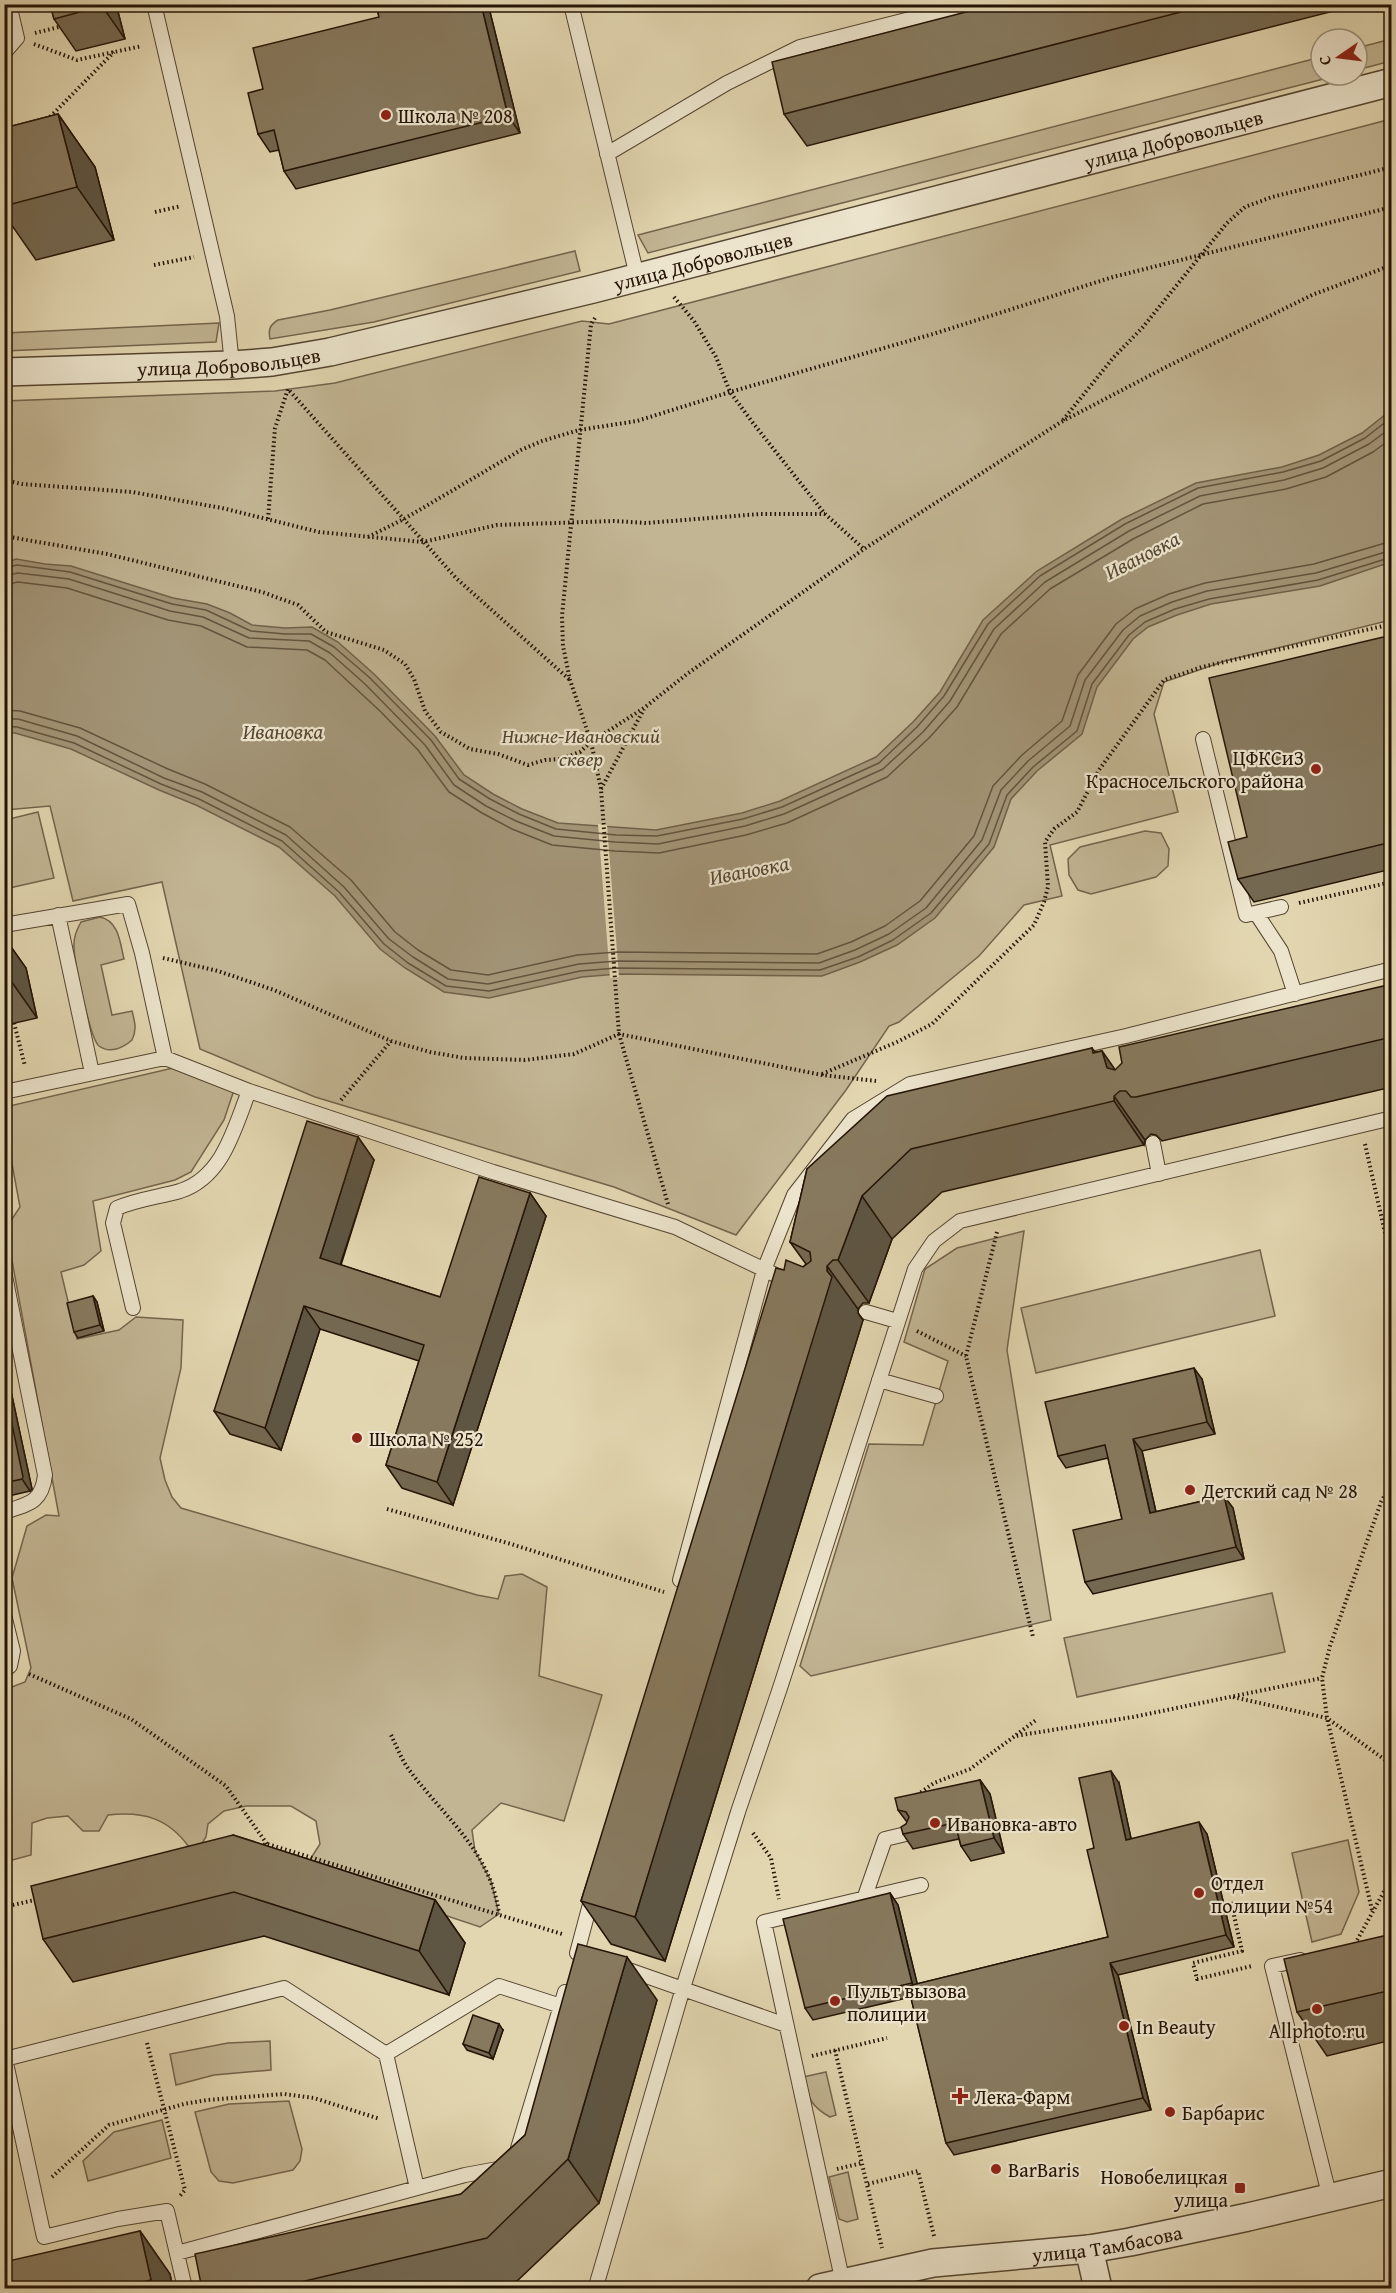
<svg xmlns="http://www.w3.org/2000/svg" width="1396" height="2293" font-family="'Gentium Book Plus',serif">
<rect width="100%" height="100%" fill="#e2d6b0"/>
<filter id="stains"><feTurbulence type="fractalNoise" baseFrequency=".00333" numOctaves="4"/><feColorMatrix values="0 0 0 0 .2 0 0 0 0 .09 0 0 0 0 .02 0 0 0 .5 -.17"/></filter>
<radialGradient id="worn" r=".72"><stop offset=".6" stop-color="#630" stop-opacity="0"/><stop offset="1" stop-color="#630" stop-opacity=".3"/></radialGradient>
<path fill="#c2b593" stroke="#74644c" stroke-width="1.5" d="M 1391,39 L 1391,61 L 1357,70 L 1357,48 Z
M 1321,57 L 1321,75 L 1339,75 L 648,253 L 638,235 Z
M 1391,119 L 1391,620 L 1225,661 L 1164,682 L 1154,714 L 1178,812 L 1050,845 L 1062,896 L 1024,905 L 979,956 L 899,1022 L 889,1026 L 846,1090 L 736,1235 L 614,1187 L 315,1097 L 200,1049 L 162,882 L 73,901 L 50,806 L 5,810 L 4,401 L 275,391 L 335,383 L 582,321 L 609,324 Z
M 575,251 L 580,271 L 374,322 L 270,339 C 268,329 270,325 278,320 L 330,310 Z
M 219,323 L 216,342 L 5,351 L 5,333 Z
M 38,812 L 54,878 L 5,889 L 5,820 Z
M 1145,831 L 1161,833 L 1169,849 L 1168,866 L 1156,877 L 1091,894 L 1078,890 L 1069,875 L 1068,859 L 1080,847 Z
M 100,917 C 119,921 120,943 124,959 L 101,965 L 112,1015 L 132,1011 C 135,1022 137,1030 132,1040 C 123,1048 110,1054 99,1046 C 90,1039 73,957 74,944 C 74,935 77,929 81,922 Z
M 173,1068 L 234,1090 L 224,1120 L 191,1172 L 175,1180 L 93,1201 L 101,1251 L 84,1265 L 61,1272 L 77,1339 L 119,1330 L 136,1317 L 183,1320 L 181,1368 L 160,1458 L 165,1480 L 172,1497 L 181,1508 L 477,1595 L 498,1599 L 505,1576 L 522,1574 L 547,1587 L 539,1676 L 602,1695 L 564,1821 L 501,1803 L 472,1830 L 475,1851 L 491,1881 L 499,1914 L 480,1927 L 309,1870 L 311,1858 L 320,1844 L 316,1821 L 291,1806 L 246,1806 L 224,1811 L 208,1824 L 206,1837 L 199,1848 L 189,1847 C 168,1818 143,1811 108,1815 L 99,1831 L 83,1831 L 68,1816 L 47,1818 L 32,1823 L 31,1855 L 5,1862 L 4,1690 L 25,1682 L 31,1668 L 12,1578 L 27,1526 L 46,1515 L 59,1516 L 6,1228 L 20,1207 L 5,1126 L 5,1107 Z
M 1024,1231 L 1007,1350 L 1051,1620 L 811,1676 L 800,1666 L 869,1444 L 923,1445 L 948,1361 L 904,1342 L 925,1269 L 957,1248 Z
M 1260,1250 L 1275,1316 L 1036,1373 L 1021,1308 Z
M 1272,1593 L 1285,1652 L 1077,1697 L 1064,1638 Z
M 1348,1840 L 1359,1892 L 1341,1934 L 1312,1942 L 1292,1853 Z
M 270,2041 L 271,2070 L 214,2075 L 176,2085 L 170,2054 L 228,2043 Z
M 826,2072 L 836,2115 L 830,2117 C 810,2106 809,2098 803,2077 Z
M 289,2101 L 302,2149 L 300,2161 L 293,2170 L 233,2183 L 219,2181 L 211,2172 L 195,2112 L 229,2104 Z
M 162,2120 L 171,2158 L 88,2181 L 83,2161 L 114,2132 Z
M 848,2172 L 858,2219 L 847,2222 L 839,2219 L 829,2177 Z"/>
<path fill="#a29476" stroke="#706149" stroke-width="1.5" d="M 1391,410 L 1391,562 L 1320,586 L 1211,604 L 1177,615 L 1148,627 L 1133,639 L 1097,687 L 1082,734 L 1037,771 L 1011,799 L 994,847 L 935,918 L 897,945 L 860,962 L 822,976 L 618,974 L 582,977 L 489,998 L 444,992 L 405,968 L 380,949 L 335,896 L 279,847 L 196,805 L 159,790 L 71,749 L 15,733 L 5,732 L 5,563 L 16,559 L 45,564 L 71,566 L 173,598 L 207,604 L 230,613 L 252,625 L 285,628 L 312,627 L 338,642 L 374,674 L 435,736 L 464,775 L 493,794 L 522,809 L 558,823 L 656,830 L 742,813 L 780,801 L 876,757 L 913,722 L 940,692 L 983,620 L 1037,571 L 1122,519 L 1196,483 L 1282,467 L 1319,455 L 1362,433 Z"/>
<path fill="#e2d6b0" d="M 598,824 L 607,825 L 619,977 L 610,978 Z"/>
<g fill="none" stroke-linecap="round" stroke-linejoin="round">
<path stroke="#64543e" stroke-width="1.5" d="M 4,568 L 17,565 L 70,572 L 172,604 L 206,610 L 251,631 L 285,634 L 311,634 L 334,647 L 370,678 L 431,740 L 459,779 L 490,799 L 519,814 L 556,829 L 616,835 L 657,836 L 743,819 L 782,807 L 879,763 L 917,727 L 944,696 L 988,624 L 1040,576 L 1125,524 L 1198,488 L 1283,472 L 1321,461 L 1365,438 L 1392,417
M 4,576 L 18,573 L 69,579 L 170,611 L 203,617 L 249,638 L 309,641 L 330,653 L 365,684 L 425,745 L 454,785 L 486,806 L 516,821 L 554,836 L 615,842 L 658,844 L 745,826 L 784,814 L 883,769 L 923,732 L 950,701 L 994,629 L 1045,582 L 1129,531 L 1200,496 L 1284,480 L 1323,468 L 1369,444 L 1392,427
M 4,585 L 18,582 L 67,588 L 168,620 L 201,626 L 247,647 L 307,650 L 325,660 L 381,712 L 418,750 L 449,792 L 482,813 L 512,829 L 552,845 L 615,851 L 659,853 L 746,835 L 787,823 L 887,777 L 929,738 L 957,707 L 1001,634 L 1050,589 L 1133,539 L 1203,504 L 1286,489 L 1326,477 L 1373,452 L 1392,438
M 4,710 L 20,711 L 80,728 L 168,769 L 205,784 L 290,827 L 351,880 L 395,932 L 418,950 L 451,970 L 488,975 L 577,955 L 617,952 L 817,954 L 851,942 L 885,926 L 920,901 L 974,836 L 993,786 L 1022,755 L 1062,721 L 1078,675 L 1116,624 L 1135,609 L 1169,594 L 1205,583 L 1314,564 L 1392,541
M 4,719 L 18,719 L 77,736 L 164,778 L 202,792 L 286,835 L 344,887 L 389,939 L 413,957 L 448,979 L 488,984 L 579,964 L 617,961 L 819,963 L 855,950 L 889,934 L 926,908 L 982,840 L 1001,790 L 1028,761 L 1070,726 L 1085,680 L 1123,630 L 1140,616 L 1172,602 L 1207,591 L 1316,573 L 1392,550
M 4,726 L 17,727 L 74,743 L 161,784 L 199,799 L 282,841 L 339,892 L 384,944 L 408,963 L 446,986 L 489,991 L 580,971 L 617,968 L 820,970 L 858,957 L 893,940 L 931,913 L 989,844 L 1007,795 L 1033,767 L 1077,731 L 1092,684 L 1129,635 L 1145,622 L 1175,609 L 1209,599 L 1318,580 L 1392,557"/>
<defs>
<path id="service" d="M 154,4 L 227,316 L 232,365
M 571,4 L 637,276
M 4,53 L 17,38 L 9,4
M 607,154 L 727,83 L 800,47 L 969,4
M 1203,739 L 1246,915 L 1281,907
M 1256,913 L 1281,951 L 1295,994
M 58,915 L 92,1073
M 4,925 L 128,904 L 142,953 L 165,1058
M 4,1092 L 165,1058 L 249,1091 L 493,1172 L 675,1227 L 790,1282
M 1153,1143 L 1159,1174
M 4,1271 L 45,1475 C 42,1503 28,1504 4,1512
M 133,1308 L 113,1223 L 117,1208 C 138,1199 159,1197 180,1191 C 223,1177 234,1129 249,1091
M 866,1312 L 897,1321
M 879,1380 L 936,1396
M 680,1580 L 764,1270 L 794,1195 L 853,1119 L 910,1084 L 1126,1036 L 1392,969
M 4,1615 L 13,1651 L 10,1666 L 4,1670
M 864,1899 L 885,1839 L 910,1833
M 585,1956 L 577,1953 L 593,1893
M 1300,1960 L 1272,1966 L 1330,2198
M 623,1968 L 786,2025
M 4,2054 L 44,2237 L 118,2219 L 167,2211 L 185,2288
M 386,2054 L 499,1986 L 561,2006
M 5,2059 L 284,1988 L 386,2054 L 417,2188
M 516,2155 L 565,1992
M 177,2253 L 465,2175 L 503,2168
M 843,2283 L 764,1922 L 921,1885
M 597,2288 L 597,2283 L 683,1988 L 738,1812 L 781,1685 L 915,1269 L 934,1241 L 960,1221 L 1392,1118"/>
<g id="minor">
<path id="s1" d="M 4,372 L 232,365 L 272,362 L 330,352 L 593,289 L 1392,82"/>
<path d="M 1089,2249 L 1098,2288"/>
<path id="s2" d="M 820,2288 L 933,2263 L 1089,2249 L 1130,2242 L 1248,2217 L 1392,2183"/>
</g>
</defs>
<use href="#service" stroke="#544430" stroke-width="16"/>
<use href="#minor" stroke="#544430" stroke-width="30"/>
<path stroke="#251406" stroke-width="4" stroke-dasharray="1.5 3" stroke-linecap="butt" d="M 35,33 L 63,26
M 34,44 L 77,60 L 142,46
M 47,120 L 114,52
M 155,212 L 181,206
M 4,229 L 17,226
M 154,265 L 194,257
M 674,297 L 694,321 L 716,357 L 730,392 L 753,423 L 825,514 L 864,549
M 595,318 L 591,324 L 562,616 L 563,646 L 570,680 L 591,742 L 601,789 L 619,1034 L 668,1204
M 1063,420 L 1113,358 L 1143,327 L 1227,223 L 1245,207 L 1272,197 L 1392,167
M 4,480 L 22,484 L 132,492 L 222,508 L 319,532 L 423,542 L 497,525 L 614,521 L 646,523 L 760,514 L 825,514
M 268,519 L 275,428 L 288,389 L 456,578 L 570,680
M 4,536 L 107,554 L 262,592 L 298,605 L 326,632 L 384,650 L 405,664 L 414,679 L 425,711 L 441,732 L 470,749 L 498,754 L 528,765 L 545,760 L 561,759 L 580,752 L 591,742 L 644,708 L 687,674 L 864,549 L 1061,422 L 1170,365 L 1312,295 L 1392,265
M 368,537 L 404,519 L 521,450 L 542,441 L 579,430 L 637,421 L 730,392 L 933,334 L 1113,277 L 1392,207
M 601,789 L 644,709
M 1299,903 L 1392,882
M 163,958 L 218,971 L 274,990 L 391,1041 L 430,1052 L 464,1058 L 525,1060 L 574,1054 L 619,1034 L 822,1075 L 876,1081
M 14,1023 L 25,1066
M 822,1074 L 897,1042 L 932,1024 L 1034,925 L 1044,902 L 1048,887 L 1045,842 L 1054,829 L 1077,812 L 1099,770 L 1164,680 L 1202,667 L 1392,624
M 341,1100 L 391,1041
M 1365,1144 L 1392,1264
M 997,1232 L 966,1356 L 1033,1637
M 917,1331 L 966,1356
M 387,1509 L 511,1544 L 664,1592
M 29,1674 L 131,1719 L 226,1786 L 267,1844
M 1233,1697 L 1327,1718 L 1392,1765
M 391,1735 C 397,1747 402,1761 410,1771 C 446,1819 491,1852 499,1914
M 1016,1735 L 1036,1720
M 917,1795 L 934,1783 L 970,1769 L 1015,1736 L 1133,1717 L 1322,1678
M 753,1833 L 771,1858 L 779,1899
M 259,1846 L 267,1844 L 562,1934
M 1231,1902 L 1242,1951 L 1193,1963 L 1197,1979 L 1252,1966
M 4,1907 L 39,1899
M 1372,1910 L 1327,1718 L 1322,1678 L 1330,1646 L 1381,1502 L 1392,1482
M 1355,1944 L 1392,1877
M 147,2043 L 185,2190 L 179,2197
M 835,2050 L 882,2248
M 812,2056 L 887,2038
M 837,2169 L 862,2163
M 52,2177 L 109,2125 L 184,2104 L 207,2100 L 284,2094 L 314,2098 L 380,2119
M 868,2184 L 918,2171 L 934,2236"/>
<use href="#service" stroke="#ece4cc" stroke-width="14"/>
<use href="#minor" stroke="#ece4cc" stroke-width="27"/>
</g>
<path fill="#746851" stroke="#251406" stroke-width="1.5" d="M 50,4 L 116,4 L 125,39 L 76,51 L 54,19 Z
M 376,4 L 488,4 L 520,133 L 296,189 L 284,171 L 279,150 L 270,152 L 258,134 L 263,89 L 379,17 Z
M 997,4 L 1361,4 L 807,146 L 784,114 Z
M 58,114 L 95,167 L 114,240 L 36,260 L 4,214 L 4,128 Z
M 1392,635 L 1392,869 L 1254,902 L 1238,879 L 1247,837 Z
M 4,937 L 26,968 L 37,1018 L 6,1025 L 9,1040 L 4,1041 Z
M 1392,984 L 1392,1087 L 1162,1141 L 1156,1135 L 1151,1134 L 1145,1140 L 1144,1145 L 942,1192 L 892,1239 L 869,1303 L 863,1303 L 858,1309 L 858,1313 L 863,1320 L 665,1961 L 611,1944 L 581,1901 L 784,1270 L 803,1267 L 806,1264 L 790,1242 L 807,1169 L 1092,1048 L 1095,1052 L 1102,1051 L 1115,1070 Z
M 358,1137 L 374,1160 L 341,1265 L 440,1297 L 530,1193 L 546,1216 L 453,1505 L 402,1488 L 386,1465 L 419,1361 L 320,1329 L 281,1450 L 230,1434 L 214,1411 Z
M 93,1296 L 97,1302 L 104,1331 L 78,1338 L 74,1332 Z
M 4,1375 L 9,1382 L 32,1489 L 30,1491 L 4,1497 Z
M 1202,1379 L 1215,1434 L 1142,1451 L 1156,1512 L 1224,1496 L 1233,1508 L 1244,1559 L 1093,1594 L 1085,1582 L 1122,1519 L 1108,1458 L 1066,1468 L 1058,1456 Z
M 980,1780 L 990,1794 L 1004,1853 L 971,1861 L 961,1846 L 959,1839 L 913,1849 L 903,1834 L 907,1822 L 898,1810 Z
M 1119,1783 L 1131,1839 L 1207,1834 L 1234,1947 L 1118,1975 L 1151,2110 L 954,2155 L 946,2143 L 911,1997 L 813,2020 L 805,2008 L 890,1893 L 898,1905 L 917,1984 L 1108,1937 L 1094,1848 Z
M 233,1835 L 435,1900 L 465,1943 L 449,1995 L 264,1936 L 73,1982 L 43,1939 Z
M 1392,1934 L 1392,2040 L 1327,2056 L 1297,2012 Z
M 657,2000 L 599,2203 L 517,2281 L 486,2289 L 202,2289 L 461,2194 L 525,2135 Z
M 503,2030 L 493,2059 L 467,2050 L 463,2044 Z
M 140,2231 L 170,2274 L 173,2289 L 4,2289 Z"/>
<path fill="#5e5542" stroke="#251406" stroke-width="1.5" d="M 102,4 L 116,4 L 125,39 L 102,6 Z
M 481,4 L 488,4 L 520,133 L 508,116 Z
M 58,114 L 95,167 L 114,240 L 77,187 Z
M 4,937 L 26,968 L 37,1018 L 4,971 Z
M 4,1023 L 6,1025 L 9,1040 L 4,1033 Z
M 1102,1051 L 1132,1094 L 1107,1068 Z
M 1114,1096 L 1145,1140 L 1144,1145 L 1114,1101 Z
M 358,1137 L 374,1160 L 335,1281 L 320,1258 Z
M 530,1193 L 546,1216 L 453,1505 L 437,1482 Z
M 862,1196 L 892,1239 L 869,1303 L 838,1260 Z
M 827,1266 L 858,1309 L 858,1313 L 863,1320 L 665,1961 L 635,1917 L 827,1271 Z
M 93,1296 L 97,1302 L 104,1331 L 100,1325 Z
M 304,1306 L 320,1329 L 281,1450 L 265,1428 Z
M 1194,1368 L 1202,1379 L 1215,1434 L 1207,1422 Z
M 4,1375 L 9,1382 L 32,1489 L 30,1491 L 22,1479 L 4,1386 Z
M 1133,1439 L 1142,1451 L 1159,1525 L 1150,1513 Z
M 1224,1496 L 1233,1508 L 1244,1559 L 1236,1547 Z
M 1111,1771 L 1119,1783 L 1134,1852 L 1126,1840 Z
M 980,1780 L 990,1794 L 1004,1853 L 994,1838 Z
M 1199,1822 L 1207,1834 L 1234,1947 L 1226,1935 Z
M 890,1893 L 898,1905 L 920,1995 L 912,1983 Z
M 435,1900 L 465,1943 L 449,1995 L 419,1951 Z
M 627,1957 L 657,2000 L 599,2203 L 568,2159 Z
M 1110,1963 L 1118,1975 L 1151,2110 L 1143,2098 Z
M 499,2024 L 503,2030 L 493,2059 L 489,2053 Z
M 140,2231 L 170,2274 L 173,2289 L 157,2289 L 151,2280 Z"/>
<path fill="#87795e" stroke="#251406" stroke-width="1.5" d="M 50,4 L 102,4 L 102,6 L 54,19 Z
M 376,4 L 481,4 L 508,116 L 284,171 L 274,130 L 258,134 L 248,93 L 263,89 L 253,48 L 379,17 Z
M 997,4 L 1212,4 L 784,114 L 772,62 Z
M 58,114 L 77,187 L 4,206 L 4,128 Z
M 1392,635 L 1392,842 L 1238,879 L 1228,842 L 1247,837 L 1209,678 Z
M 1392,984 L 1392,1037 L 1136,1097 L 1131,1097 L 1126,1091 L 1120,1091 L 1114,1096 L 1114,1101 L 911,1149 L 862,1196 L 838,1260 L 833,1260 L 827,1266 L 827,1271 L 832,1277 L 635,1917 L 581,1901 L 776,1268 L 784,1270 L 786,1260 L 803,1267 L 811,1261 L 810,1252 L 790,1242 L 807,1169 L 887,1096 L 1092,1048 L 1093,1053 L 1102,1051 L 1107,1068 L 1115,1070 L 1122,1063 L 1119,1047 Z
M 307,1121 L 358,1137 L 320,1258 L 440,1297 L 479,1177 L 530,1193 L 437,1482 L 386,1465 L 424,1345 L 304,1306 L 265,1428 L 214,1411 Z
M 93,1296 L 100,1325 L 74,1332 L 67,1303 Z
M 1194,1368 L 1207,1422 L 1133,1439 L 1150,1513 L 1224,1496 L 1236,1547 L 1085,1582 L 1073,1530 L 1122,1519 L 1105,1445 L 1058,1456 L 1045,1402 Z
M 4,1386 L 23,1477 L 22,1479 L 4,1483 Z
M 1111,1771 L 1126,1840 L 1199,1822 L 1226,1935 L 1110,1963 L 1143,2098 L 946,2143 L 908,1986 L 1108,1937 L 1087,1850 L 1094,1848 L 1079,1778 Z
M 980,1780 L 994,1838 L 961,1846 L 955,1823 L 903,1834 L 901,1827 L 906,1824 L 909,1817 L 906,1812 L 898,1810 L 895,1798 Z
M 233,1835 L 435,1900 L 419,1951 L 234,1892 L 43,1939 L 31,1886 Z
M 890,1893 L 912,1983 L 805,2008 L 783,1919 Z
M 1392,1934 L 1392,1990 L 1297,2012 L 1284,1959 Z
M 578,1944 L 627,1957 L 568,2159 L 487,2238 L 271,2289 L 202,2289 L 195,2254 L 461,2194 L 525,2135 Z
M 473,2015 L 499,2024 L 489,2053 L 463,2044 Z
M 140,2231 L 151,2280 L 113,2289 L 4,2289 L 4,2262 Z"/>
<g fill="#8f2418" stroke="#ece4cc" stroke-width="2">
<circle cx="386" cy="115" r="6"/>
<circle cx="1316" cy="769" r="6"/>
<circle cx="357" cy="1438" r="6"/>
<circle cx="1190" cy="1490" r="6"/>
<circle cx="935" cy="1823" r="6"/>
<circle cx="1199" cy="1893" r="6"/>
<circle cx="835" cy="2001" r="6"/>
<circle cx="1317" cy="2009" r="6"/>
<circle cx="1124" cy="2026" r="6"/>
<path d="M957 2087h6v6h6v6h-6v6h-6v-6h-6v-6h6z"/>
<circle cx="1170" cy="2112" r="6"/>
<circle cx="996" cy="2169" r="6"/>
<rect x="1234" y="2182" width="12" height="12" rx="3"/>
</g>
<g text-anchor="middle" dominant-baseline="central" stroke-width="4.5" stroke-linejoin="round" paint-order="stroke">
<g font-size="20" fill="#251406" stroke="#ece4cc" text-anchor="start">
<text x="398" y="115">Школа № 208</text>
<text x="1304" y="757" text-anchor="end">ЦФКСиЗ<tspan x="1304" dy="23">Красносельского района</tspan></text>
<text x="369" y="1438">Школа № 252</text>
<text x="1202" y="1490">Детский сад № 28</text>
<text x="947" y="1823">Ивановка-авто</text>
<text x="1211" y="1882">Отдел<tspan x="1211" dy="23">полиции №54</tspan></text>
<text x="847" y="1990">Пульт вызова<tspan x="847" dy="23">полиции</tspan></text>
<text x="1136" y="2026">In Beauty</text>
<text x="1317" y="2030" text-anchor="middle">Allphoto.ru</text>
<text x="974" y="2096">Лека-Фарм</text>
<text x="1182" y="2112">Барбарис</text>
<text x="1008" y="2169">BarBaris</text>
<text x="1228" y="2176" text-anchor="end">Новобелицкая<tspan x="1228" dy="23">улица</tspan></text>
</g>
<g font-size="20" fill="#251406" stroke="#ece4cc">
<text stroke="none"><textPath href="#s1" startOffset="1197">улица Добровольцев</textPath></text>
<text stroke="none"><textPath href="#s1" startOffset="711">улица Добровольцев</textPath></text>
<text stroke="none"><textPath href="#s1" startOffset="225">улица Добровольцев</textPath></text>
<text stroke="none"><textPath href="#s2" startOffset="291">улица Тамбасова</textPath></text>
</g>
<g font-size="20" font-style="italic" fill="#544430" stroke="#ece4cc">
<text x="581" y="735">Нижне-Ивановский<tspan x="581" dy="23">сквер</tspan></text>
</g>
<g font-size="21" font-style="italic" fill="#574733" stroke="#ece4cc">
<text transform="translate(1142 555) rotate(-27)">Ивановка</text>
<text x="283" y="731">Ивановка</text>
<text transform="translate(749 870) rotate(-11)">Ивановка</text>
</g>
</g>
<rect width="1396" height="2293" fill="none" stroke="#e2d6b0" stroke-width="24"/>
<rect x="6" y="6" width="1384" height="2281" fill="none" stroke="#251406" stroke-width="3"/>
<rect x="12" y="12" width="1372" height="2269" fill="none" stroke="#251406" stroke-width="1.5"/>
<g transform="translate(1339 57) rotate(256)"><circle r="28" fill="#ece4cc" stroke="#9c917d" stroke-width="1.5"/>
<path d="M0-4.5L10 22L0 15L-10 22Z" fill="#8f2418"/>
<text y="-9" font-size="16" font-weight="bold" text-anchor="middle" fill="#251406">С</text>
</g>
<rect width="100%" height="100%" filter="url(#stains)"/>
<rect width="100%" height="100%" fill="url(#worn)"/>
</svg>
